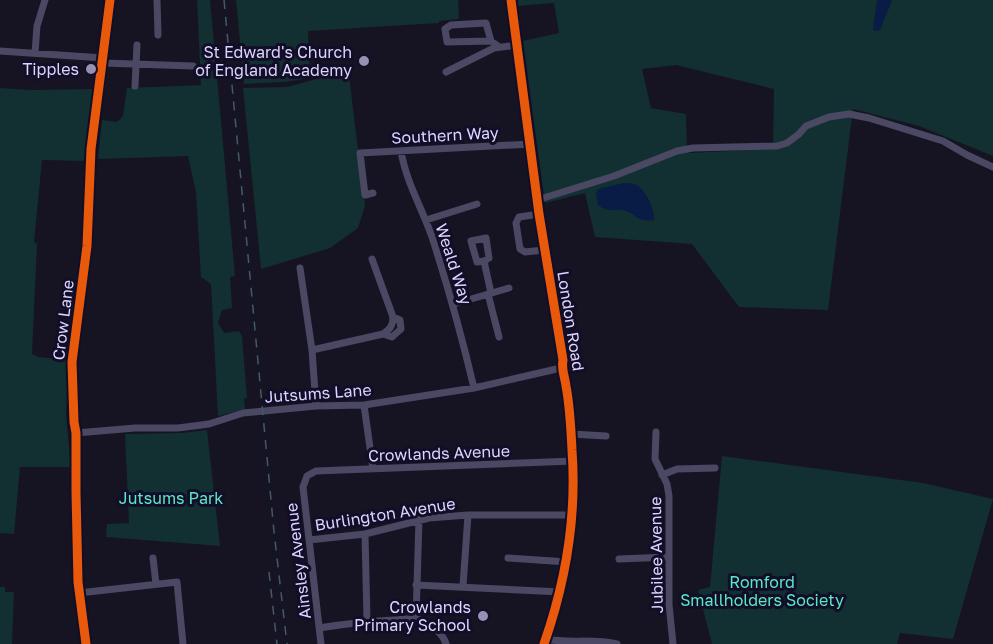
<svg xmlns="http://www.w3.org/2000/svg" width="993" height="644" font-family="'Golos Text',sans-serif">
<rect width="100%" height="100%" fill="#161422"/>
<path fill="#122f31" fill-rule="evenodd" d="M 197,0 L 210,0 L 235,276 L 230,277 L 232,308 L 222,310 L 218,323 L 224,333 L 239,331 L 242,336 L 247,398 L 244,399 L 245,409 L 218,416 L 211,284 L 201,277 L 196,192 L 188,156 L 98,159 L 102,120 L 117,122 L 123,116 L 127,88 L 201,85 Z
M 236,0 L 458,0 L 459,19 L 439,21 L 439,23 L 308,31 L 310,78 L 284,82 L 244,84 Z
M 517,0 L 993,0 L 993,156 L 919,126 L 853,109 L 828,310 L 739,307 L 692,244 L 595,237 L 585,193 L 545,203 L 523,41 L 559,33 L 554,3 L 518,6 ZM 676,65 L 774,89 L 773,149 L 687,153 L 686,114 L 651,108 L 642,69 Z
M 348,68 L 365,206 L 358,228 L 330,248 L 261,269 L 243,88 L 287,87 L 324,77 Z
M 0,88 L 32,90 L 93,89 L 85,161 L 42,160 L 34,242 L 37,244 L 32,354 L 38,357 L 69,360 L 66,414 L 71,467 L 20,467 L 14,534 L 0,533 Z
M 207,430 L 220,546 L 106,537 L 107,524 L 129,523 L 125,434 L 181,433 Z
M 722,456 L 923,483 L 993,499 L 953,639 L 900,633 L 897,644 L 712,644 L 698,590 L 710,587 Z
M 0,587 L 5,587 L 5,592 L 14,592 L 12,644 L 0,644 Z"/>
<path fill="#081c45" d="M 877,0 L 892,0 L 880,30 L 876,31 L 873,30 Z
M 624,183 C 627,183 631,183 634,184 C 645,187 655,210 654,220 C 637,222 640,217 626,211 C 614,207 612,215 598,205 L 596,194 L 598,189 Z"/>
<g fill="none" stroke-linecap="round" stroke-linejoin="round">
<path stroke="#4a4863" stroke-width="7" d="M 157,0 L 158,35
M 491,41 L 486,23 L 451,25 L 445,29 L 447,42 L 491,41 L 498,46
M 0,51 L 103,58
M 35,53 L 37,26 L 45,0
M 103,63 L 193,66
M 446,72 L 494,48 L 517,45
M 135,86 L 137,45
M 401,151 C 406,182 422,208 432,237 C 448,287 462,337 474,388
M 373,193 L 365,195 L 360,153 L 531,144
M 537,200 L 614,176 L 677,151 L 693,148 L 777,146 L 787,143 L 799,134 L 806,126 L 829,117 L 849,114 L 869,118 L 943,141 L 967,155 L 993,167
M 539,214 L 519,217 L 516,223 L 520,249 L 525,252 L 544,250
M 426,220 L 477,204
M 484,261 L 489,258 L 486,238 L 471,241 L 477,262 L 484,261 L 491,293
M 300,268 L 312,350 L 316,406
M 488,294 L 499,337
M 454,304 L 509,288
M 383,334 L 392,337 L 401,329 L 400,320 L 393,317
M 312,350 L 383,334 C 390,329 393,326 393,317 L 372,259
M 364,405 L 373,469
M 656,432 L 655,459 L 667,484 L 669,496 L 669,604 L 673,644
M 76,433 L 135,428 L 178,428 L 209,424 L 243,413 L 316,406 L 364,405 L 474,388 L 561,368
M 571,434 L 606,436
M 662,475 L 677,469 L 715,468
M 365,534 L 367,621
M 309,540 L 365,534 L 429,518 L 468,515 L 573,515
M 153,558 L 156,584
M 508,558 L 567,562
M 619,559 L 669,557
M 416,585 L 561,592
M 463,586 L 468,515
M 79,593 L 177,582 L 183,644
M 416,619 L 419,519
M 319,628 C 344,624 369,621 395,620 C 402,620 412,617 419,619 C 429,622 443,633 446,644
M 546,639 C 569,644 593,638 617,644
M 86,644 L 78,582 L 76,492 L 76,433 L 74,422 L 72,362 L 87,246 L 91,149 L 110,0
M 321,644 L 303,487 L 307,476 L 316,471 L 573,461"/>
<path stroke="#5f5374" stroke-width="8" d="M 511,0 L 539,214 L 563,360 C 561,370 565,377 566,386 C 570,407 571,429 572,450 C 577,518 566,581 544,644"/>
<path stroke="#43596d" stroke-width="1.5" stroke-dasharray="9 8" stroke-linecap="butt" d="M 224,0 L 274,532 L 287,644
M 269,572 L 277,644"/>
<defs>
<path id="cycleway" d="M 511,0 L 539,214 L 563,360 C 561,370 565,377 566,386 C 570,407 571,429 572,450 C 577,518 566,581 544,644
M 86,644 L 78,582 L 76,492 L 76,433 L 74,422 L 72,362 L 87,246 L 91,149 L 110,0"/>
</defs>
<use href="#cycleway" stroke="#130e28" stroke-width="13"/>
<use href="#cycleway" stroke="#e8590c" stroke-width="9"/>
</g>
<g fill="#9691b2" stroke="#130e28" stroke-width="2">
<circle cx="364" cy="61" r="6"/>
<circle cx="91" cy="69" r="6"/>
<circle cx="483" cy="616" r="6"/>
</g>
<g text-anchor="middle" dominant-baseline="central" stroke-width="6" stroke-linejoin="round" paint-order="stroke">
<g font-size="16" fill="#dbd5ff" stroke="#130e28" text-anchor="end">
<text x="352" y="52">St Edward's Church<tspan x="352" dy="18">of England Academy</tspan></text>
<text x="79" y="69">Tipples</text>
<text x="471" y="607">Crowlands<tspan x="471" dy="18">Primary School</tspan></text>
</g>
<g font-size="16" fill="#dbd5ff" stroke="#130e28">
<text transform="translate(445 135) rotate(-3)">Southern Way</text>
<text transform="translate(454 264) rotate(72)">Weald Way</text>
<text transform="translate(63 320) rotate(-83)">Crow Lane</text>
<text transform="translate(571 321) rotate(81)">London Road</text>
<text transform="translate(318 393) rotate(-4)">Jutsums Lane</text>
<text transform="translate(439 453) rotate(-2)">Crowlands Avenue</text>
<text transform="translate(385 514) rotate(-9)">Burlington Avenue</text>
<text transform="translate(656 555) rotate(-91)">Jubilee Avenue</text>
<text transform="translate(298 561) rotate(-97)">Ainsley Avenue</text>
</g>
<g font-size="16" fill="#59e8c8" stroke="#130e28">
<text x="171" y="498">Jutsums Park</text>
<text x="762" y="582">Romford<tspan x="762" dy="18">Smallholders Society</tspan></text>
</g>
</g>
</svg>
